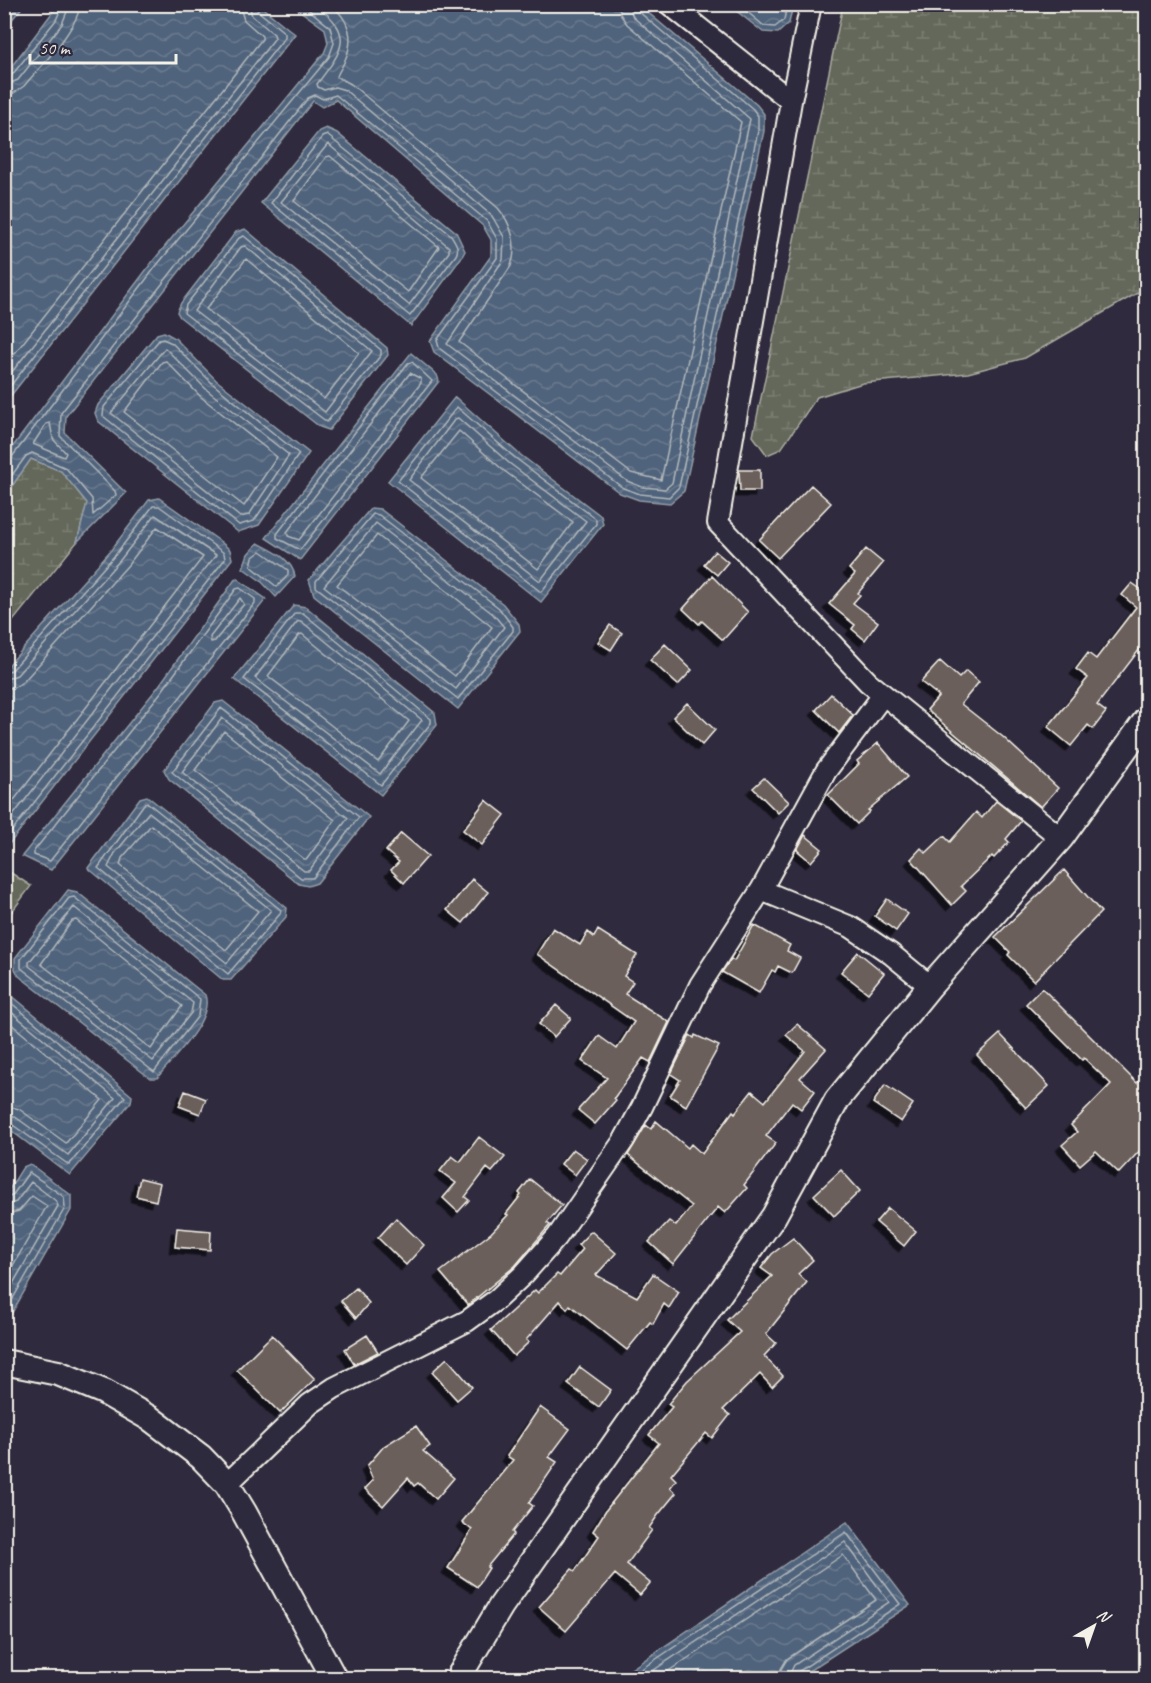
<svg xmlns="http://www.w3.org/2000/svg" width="1151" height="1683" font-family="Caveat,sans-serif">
<defs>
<pattern id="wetland-marsh" width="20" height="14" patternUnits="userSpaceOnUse" patternTransform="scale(1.5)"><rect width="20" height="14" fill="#63685a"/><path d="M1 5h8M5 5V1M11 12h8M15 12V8" fill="none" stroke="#7a7e72"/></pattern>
<pattern id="water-waves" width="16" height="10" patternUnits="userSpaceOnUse" patternTransform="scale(1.5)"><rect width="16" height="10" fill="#50637b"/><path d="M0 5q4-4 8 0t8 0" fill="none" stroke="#6a7a8e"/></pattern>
<filter id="shadow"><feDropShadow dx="-5.5" dy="5.5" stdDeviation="0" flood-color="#0009"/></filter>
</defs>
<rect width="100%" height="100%" fill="#2f2a3d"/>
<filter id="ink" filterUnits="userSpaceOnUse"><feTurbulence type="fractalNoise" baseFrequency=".0167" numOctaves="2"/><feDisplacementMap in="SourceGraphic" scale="12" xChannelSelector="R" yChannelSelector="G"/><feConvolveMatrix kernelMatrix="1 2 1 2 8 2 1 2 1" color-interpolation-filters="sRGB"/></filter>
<g filter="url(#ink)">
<path fill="url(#wetland-marsh)" stroke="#acaca1" stroke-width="1.5" d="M 843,5 L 1146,5 L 1146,288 L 1025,358 L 968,373 L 863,383 L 817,397 L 781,449 L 767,455 L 753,436 Z
M 31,459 L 61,471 L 87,503 L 77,542 L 5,631 L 5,496 Z
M 5,869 L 31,886 L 5,921 L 4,921 Z"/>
<path fill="url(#water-waves)" stroke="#929ca7" stroke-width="1.5" d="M 5,4 L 24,5 L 5,28 L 4,5 Z
M 58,5 L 259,5 L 295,34 L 5,403 L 5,75 Z
M 292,5 L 639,5 L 757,105 L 764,114 L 764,131 L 684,491 L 670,503 L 639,500 L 620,493 L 434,352 L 430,341 L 491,256 L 491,240 L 483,226 L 336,100 L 322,107 L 313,101 L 66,416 L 65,433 L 126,493 L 77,542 L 87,503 L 61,471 L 31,459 L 5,496 L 5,457 L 153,261 L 324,53 L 328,43 L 325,29 Z
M 729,5 L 793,5 L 789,23 L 778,33 L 763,32 Z
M 326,128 L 337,133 L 456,232 L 465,251 L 461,258 L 411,326 L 261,203 L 319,131 Z
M 245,229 L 387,348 L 388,355 L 329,430 L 320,427 L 180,317 L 177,312 L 181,303 L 236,232 Z
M 164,332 L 175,338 L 216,380 L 309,453 L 259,525 L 238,532 L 98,421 L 95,413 L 98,405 L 157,334 Z
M 411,353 L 437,375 L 439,381 L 300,560 L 266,538 Z
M 455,397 L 518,453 L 601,516 L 603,524 L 541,602 L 388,481 Z
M 159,498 L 221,542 L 230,550 L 232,559 L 6,848 L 5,669 L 111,550 L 149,500 Z
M 371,508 L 380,509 L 503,604 L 519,624 L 520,631 L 458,709 L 314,595 L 309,580 Z
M 258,543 C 273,551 291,558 295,576 L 276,597 L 261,581 L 243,568 L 248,554 Z
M 236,578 L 266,599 L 51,870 L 22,856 L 158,687 Z
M 294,605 L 306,607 L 435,713 L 437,725 L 381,795 L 234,679 Z
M 223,701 L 369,817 L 317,883 L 308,886 L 299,884 L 169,779 L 164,770 L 215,703 Z
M 147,796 L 287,908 L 286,917 L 231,980 L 223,980 L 88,868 L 140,798 Z
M 68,890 L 77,892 L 205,995 C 214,1019 172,1059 157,1078 L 150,1078 L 19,976 L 15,969 L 15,958 Z
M 4,989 L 132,1096 L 131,1102 L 70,1175 L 5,1126 Z
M 30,1164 L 71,1195 L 71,1210 L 5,1325 L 5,1196 L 23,1167 Z
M 847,1522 L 910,1605 L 798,1678 L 618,1678 Z"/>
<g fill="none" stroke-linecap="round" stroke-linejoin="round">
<path stroke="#b2b8bc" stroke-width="1.5" d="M 315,4 C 355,34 344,49 317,84 L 318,87 L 324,90 L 335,87 L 345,90 L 492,216 L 504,237 L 503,260 L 447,344 L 627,481 L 642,487 L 665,489 L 672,483 L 750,119 L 633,17 L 628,4
M 330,4 C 349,19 355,38 345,60 C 343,67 338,71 337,77 L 351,84 L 498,208 C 512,224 518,246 511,266 L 459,342 L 631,473 L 661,480 L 741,122 L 627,24 L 620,14 L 619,4
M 738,4 L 764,26 L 775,27 L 784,20 L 787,4
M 4,78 L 12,75 L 56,20 L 63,4
M 4,86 L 18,80 L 62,24 L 70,4
M 4,95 L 14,93 L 24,86 C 39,68 79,28 80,4
M 327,135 L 451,235 C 455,242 460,248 456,255 L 410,316 L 271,203 L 322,137 Z
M 328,144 L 449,247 L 449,252 L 409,305 L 281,202 Z
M 330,156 L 439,247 L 408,292 L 294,201 L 326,157 Z
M 244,236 L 381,350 L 381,355 L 327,422 L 184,313 L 186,305 L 239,238 Z
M 245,246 L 372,351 L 325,412 L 194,311 L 241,247 Z
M 246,259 L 359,353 L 324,399 L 206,309 Z
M 163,339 L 172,343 L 213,384 L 299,454 L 254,521 L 239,525 L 103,416 L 104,407 L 159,340 Z
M 165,348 L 207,390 L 289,455 L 249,515 L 240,517 L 111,413 Z
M 166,361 L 201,397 L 277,457 L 244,506 L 124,412 L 162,362 Z
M 412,362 L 432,381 L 300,550 L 277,538 L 277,534 L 408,363 Z
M 4,367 L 262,39 L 262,36 L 244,20 L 239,4
M 410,373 L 421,379 L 421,383 L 299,540 L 288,536 L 287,532 Z
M 4,382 L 275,38 L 274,34 L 252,16 L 249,4
M 4,394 L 285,37 L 285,33 L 258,11 L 256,4
M 457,407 L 514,457 L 596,519 L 596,524 L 541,592 L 398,481 Z
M 458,418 L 509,463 L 586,521 L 540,581 L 409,480 L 455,419 Z
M 50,423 L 53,439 L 66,453 L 64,457 L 33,444 L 46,424 Z
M 459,431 L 503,470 L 573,522 L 538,569 L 421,478 Z
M 4,460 L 12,457 L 157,265 L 329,57 L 334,43 L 330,27 L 302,4
M 4,486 L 26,456 L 32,453 L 66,468 L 92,499 L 93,515 L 116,495 L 115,491 L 60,436 L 61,413 L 308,98 L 315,95 L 323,99 L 336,95 L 487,221 L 497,239 L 497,258 L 437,340 L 439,348 L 623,488 L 640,494 L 669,497 L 679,487 L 758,131 L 758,116 L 753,109 L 638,11 L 636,4
M 373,514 L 379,515 L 499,608 L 513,627 L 513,631 L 458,699 L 316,587 L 316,581 Z
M 376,523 L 493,614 L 504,627 L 456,689 L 324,586 Z
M 377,535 L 492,627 L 455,676 L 337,585 Z
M 261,551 L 288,570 L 288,575 L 277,587 L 251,566 L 253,557 Z
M 240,588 L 255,599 L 255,603 L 50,861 L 34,855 L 34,851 L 162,691 L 236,589 Z
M 240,598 L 244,604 L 215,641 L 211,642 L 210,637 Z
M 295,613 L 303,613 L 431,719 L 431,723 L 381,785 L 244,679 Z
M 301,621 L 422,720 L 380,774 L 255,678 L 297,622 Z
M 302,634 L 409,721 L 378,762 L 268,676 L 299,635 Z
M 4,672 L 12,670 L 116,554 L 153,506 L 159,506 L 224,553 L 225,559 L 4,841
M 4,680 L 17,675 L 121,559 L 155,515 L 216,555 L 4,827
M 4,689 L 15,687 L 24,681 L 128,565 L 157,527 L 203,557 L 4,813
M 221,708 L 359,817 L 313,878 L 301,878 L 172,772 Z
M 222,718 L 348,818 L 309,871 L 304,871 L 182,772 Z
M 224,731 L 335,820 L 307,859 L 304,859 L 195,770 Z
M 148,803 L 281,910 L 280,914 L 228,974 L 98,868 L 144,804 Z
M 149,812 L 271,910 L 227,963 L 108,867 L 115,853 Z
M 151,825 L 258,911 L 226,950 L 120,865 L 122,858 Z
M 74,897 L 200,999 L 198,1016 L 154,1072 L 21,968 L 21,959 L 69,898 Z
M 74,907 L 193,1003 L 191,1013 L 153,1061 L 29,966 L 29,962 Z
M 76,920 L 182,1006 L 151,1049 L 41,964 L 72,921 Z
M 4,997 L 125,1097 L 69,1165 L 10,1123 L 4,1121
M 4,1006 L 115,1098 L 68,1155 L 14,1116 L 4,1114
M 4,1018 L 102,1100 L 66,1143 L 19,1109 L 4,1105
M 4,1198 L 12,1196 L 29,1172 L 64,1197 L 65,1208 L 4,1314
M 4,1206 L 16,1202 L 31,1182 L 56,1201 L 58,1206 L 4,1299
M 4,1215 L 19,1211 L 32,1196 L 47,1206 L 4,1281
M 628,1678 L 846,1532 L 900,1604 L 799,1671 L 796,1678
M 642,1678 L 845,1542 L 889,1602 L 794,1665 L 788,1678
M 658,1678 L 843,1555 L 876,1600 L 787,1659 L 781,1669 L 779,1678"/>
</g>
<path fill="#6b5e5a" stroke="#f4f1e8" stroke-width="1.5" filter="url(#shadow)" d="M 739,470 L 760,470 L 760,491 L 740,491 Z
M 811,485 L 831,503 L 778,558 L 759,540 Z
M 866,549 L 883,563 L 858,593 L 860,595 L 853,603 L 878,622 L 865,640 L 852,629 L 855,625 L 829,604 L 855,574 L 849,569 Z
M 715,551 L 728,562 L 717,575 L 704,564 Z
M 712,576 L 748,612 L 723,640 L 702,621 L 699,624 L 683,609 Z
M 1132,583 L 1146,593 L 1146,641 L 1097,705 L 1106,712 L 1093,729 L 1088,725 L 1071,746 L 1048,727 L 1088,678 L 1076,669 L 1088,653 L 1096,659 L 1136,607 L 1122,595 Z
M 610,625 L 622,633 L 611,650 L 598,642 Z
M 665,644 L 692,670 L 678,685 L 650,660 Z
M 940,661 L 959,678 L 966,671 L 979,682 L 961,704 L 1003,737 L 1058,788 L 1041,807 L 927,710 L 939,696 L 921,682 Z
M 831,694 L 853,715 L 839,733 L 816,710 Z
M 687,703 L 715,730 L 702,745 L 673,717 Z
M 878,743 L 907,777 L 868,810 L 870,811 L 857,824 L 828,795 L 859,764 L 857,761 Z
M 764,778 L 789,802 L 778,813 L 753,788 Z
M 486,800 L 505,815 L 482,845 L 463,830 Z
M 996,801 L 1021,821 L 1006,839 L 1009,842 L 994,858 L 992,856 L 961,886 L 966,891 L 952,905 L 911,859 L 921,848 L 926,853 L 944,836 L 950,842 L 976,812 L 982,818 Z
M 401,833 L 428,856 L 404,883 L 391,870 L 399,862 L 386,851 Z
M 805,835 L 822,849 L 811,862 L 797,850 Z
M 1064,870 L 1101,912 L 1034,981 L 1008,955 L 1010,952 L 995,937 Z
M 472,879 L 488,892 L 463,923 L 447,910 Z
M 887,899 L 908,914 L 896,931 L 875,916 Z
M 754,925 L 790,945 L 787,951 L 800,958 L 792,973 L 778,966 L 775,972 L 772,970 L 759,993 L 722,972 L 731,959 L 734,961 Z
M 553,928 L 580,945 L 588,932 L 594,937 L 598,930 L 637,955 L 624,976 L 633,982 L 625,994 L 669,1022 L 650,1062 L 643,1058 L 614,1098 L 616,1100 L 595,1124 L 578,1110 L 607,1078 L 582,1061 L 599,1036 L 617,1049 L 634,1022 L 537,954 Z
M 858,952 L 884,973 L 868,993 L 841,972 Z
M 1042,988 L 1137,1083 L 1146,1074 L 1146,1144 L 1119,1173 L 1096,1151 L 1080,1165 L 1062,1145 L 1077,1132 L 1071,1125 L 1111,1084 L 1084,1058 L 1082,1060 L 1026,1004 Z
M 556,1005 L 571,1018 L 554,1037 L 539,1024 Z
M 797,1024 L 826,1049 L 800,1078 L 815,1091 L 801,1109 L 792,1102 L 766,1136 L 776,1143 L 744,1185 L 747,1188 L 725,1213 L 718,1207 L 673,1264 L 649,1242 L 669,1221 L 676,1226 L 692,1206 L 628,1155 L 646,1125 L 651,1129 L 656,1121 L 688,1148 L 691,1144 L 702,1154 L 733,1111 L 735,1113 L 752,1091 L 765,1102 L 805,1051 L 786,1035 Z
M 1000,1034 L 1049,1086 L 1026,1108 L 977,1055 Z
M 690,1035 L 694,1038 L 695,1035 L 719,1046 L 686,1106 L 670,1096 L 680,1080 L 671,1074 Z
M 885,1085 L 913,1104 L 901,1122 L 873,1103 Z
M 185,1091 L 206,1099 L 200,1114 L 179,1106 Z
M 479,1137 L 505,1157 L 492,1172 L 487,1168 L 465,1197 L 469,1200 L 458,1212 L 443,1198 L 456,1183 L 440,1171 L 452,1156 L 460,1162 Z
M 573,1149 L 587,1159 L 575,1175 L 561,1164 Z
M 841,1170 L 860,1191 L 834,1216 L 814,1195 Z
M 140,1178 L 160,1183 L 156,1201 L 136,1196 Z
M 530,1179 L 562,1205 L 547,1223 L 550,1225 L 515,1266 L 468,1305 L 440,1272 L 491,1233 L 508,1215 L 506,1214 L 521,1195 L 519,1193 Z
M 888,1208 L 916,1231 L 904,1246 L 876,1222 Z
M 396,1218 L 424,1245 L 406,1265 L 378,1238 Z
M 177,1228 L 211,1231 L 210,1250 L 175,1247 Z
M 591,1231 L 616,1253 L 596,1275 L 637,1297 L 653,1274 L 679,1292 L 669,1308 L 664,1304 L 653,1324 L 650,1322 L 627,1350 L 570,1305 L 567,1309 L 560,1301 L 526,1340 L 529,1342 L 514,1356 L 491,1330 L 535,1290 L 538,1293 L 557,1274 L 560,1276 L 583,1249 L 578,1245 Z
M 793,1238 L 813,1260 L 798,1274 L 807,1282 L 766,1334 L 776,1343 L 764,1356 L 783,1376 L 772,1387 L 760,1374 L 723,1410 L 730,1415 L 712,1438 L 706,1433 L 671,1475 L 676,1480 L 670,1488 L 676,1493 L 658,1515 L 649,1528 L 652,1530 L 627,1564 L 650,1583 L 640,1595 L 615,1574 L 566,1631 L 539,1607 L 572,1569 L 575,1571 L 599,1536 L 593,1531 L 606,1510 L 659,1443 L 649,1435 L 672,1407 L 668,1404 L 687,1381 L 740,1332 L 727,1320 L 772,1276 L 761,1268 L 772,1254 Z
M 356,1288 L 369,1303 L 356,1318 L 341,1301 Z
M 272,1335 L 315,1379 L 280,1413 L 237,1370 Z
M 367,1335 L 378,1352 L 354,1364 L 345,1349 Z
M 447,1358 L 472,1387 L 457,1400 L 432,1372 Z
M 580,1367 L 611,1390 L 599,1407 L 568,1384 Z
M 540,1407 L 570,1429 L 549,1457 L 557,1462 L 529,1503 L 533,1506 L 512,1532 L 514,1534 L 487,1567 L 489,1568 L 477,1587 L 448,1568 L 472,1530 L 462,1522 L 513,1460 L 507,1456 Z
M 416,1426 L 430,1446 L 423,1451 L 454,1478 L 436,1499 L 418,1483 L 414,1486 L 408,1478 L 383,1506 L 365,1489 L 373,1480 L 367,1466 L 384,1446 Z"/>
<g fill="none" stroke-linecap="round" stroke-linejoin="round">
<defs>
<path id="minor" d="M 669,4 L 791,101
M 811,4 L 791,101 L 718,523 L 868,682 L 1061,838
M 761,890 L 851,927 L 891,954 L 930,986
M 227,1484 L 310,1404 L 334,1388 L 467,1321 L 496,1300 L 524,1274 L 557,1237 L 624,1140 L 642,1107 L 700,985 L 761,890 L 826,771 L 883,695"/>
<path id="tertiary" d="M 4,1362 L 58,1373 L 104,1392 L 151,1419 L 201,1457 L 227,1484 L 244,1512 L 334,1678
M 458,1678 L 501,1606 L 774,1216 L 837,1100 L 930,986 L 1061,838 L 1146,720"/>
</defs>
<use href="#minor" stroke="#f4f1e8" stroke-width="24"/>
<use href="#tertiary" stroke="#f4f1e8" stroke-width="28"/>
<use href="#minor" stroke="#2f2a3d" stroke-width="20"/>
<use href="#tertiary" stroke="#2f2a3d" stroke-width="24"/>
</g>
</g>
<rect width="1151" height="1683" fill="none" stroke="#2f2a3d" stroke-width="24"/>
<rect x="12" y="12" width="1127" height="1659" fill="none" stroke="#f4f1e8" stroke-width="2" filter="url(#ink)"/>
<g transform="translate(1094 1626) rotate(40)" stroke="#2f2a3d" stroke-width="4.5" paint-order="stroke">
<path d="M0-4.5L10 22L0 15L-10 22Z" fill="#f4f1e8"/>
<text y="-9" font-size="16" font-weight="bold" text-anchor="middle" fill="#f4f1e8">N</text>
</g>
<path d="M30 54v9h146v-9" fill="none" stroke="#f4f1e8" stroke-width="3"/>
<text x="39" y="54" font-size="18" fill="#f4f1e8" stroke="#2f2a3d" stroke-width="4.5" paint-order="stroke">50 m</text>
</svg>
